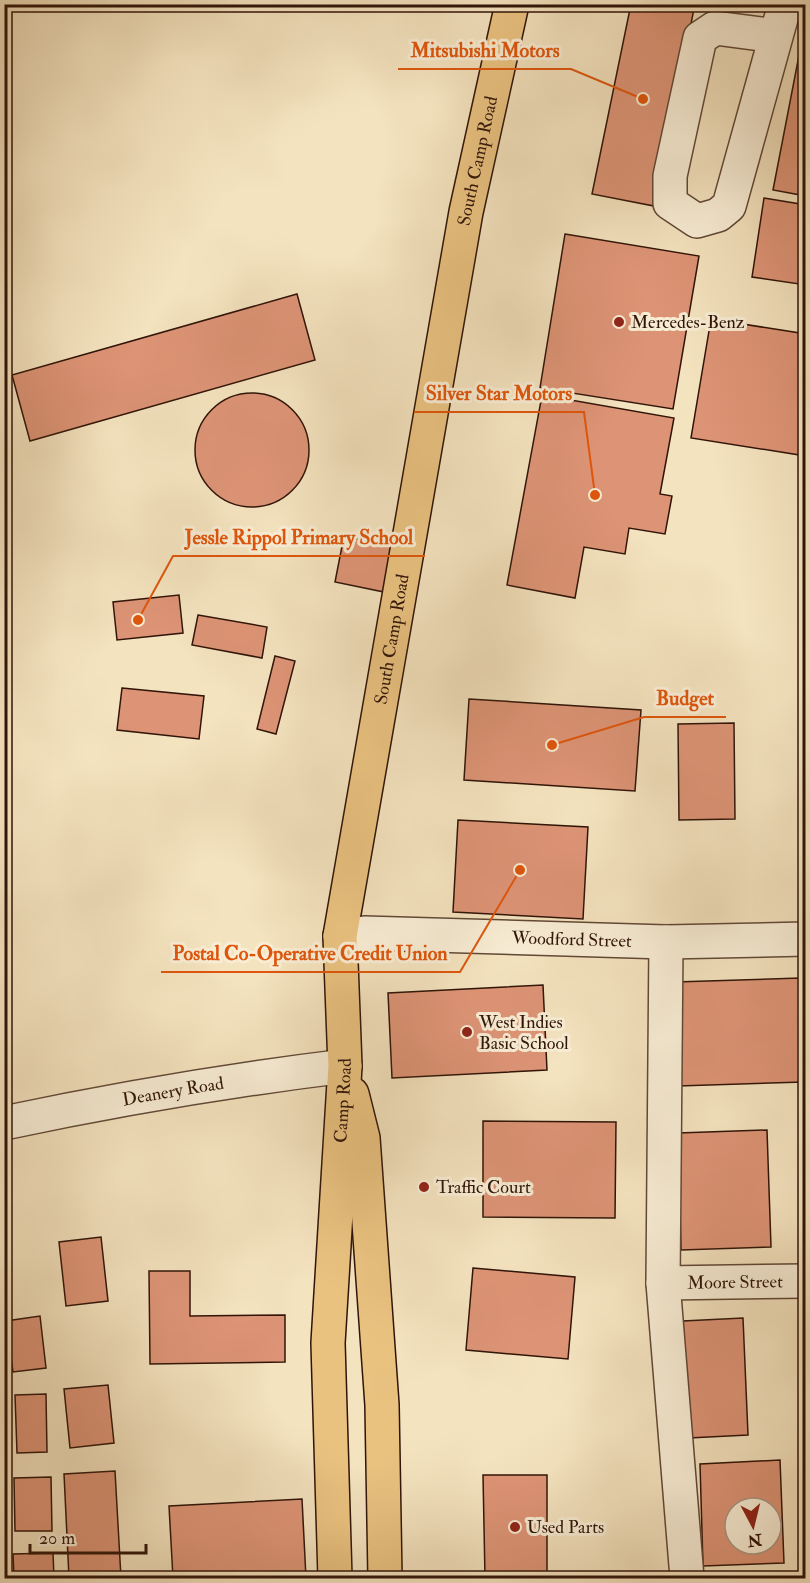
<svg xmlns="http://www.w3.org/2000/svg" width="810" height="1583" font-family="'IM FELL Double Pica',serif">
<rect width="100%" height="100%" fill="#f4e3bf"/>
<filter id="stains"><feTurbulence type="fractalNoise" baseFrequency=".00333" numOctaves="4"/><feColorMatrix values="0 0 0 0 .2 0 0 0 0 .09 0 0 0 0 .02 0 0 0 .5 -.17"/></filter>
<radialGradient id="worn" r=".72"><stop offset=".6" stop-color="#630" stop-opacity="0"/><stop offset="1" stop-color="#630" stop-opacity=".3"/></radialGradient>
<path fill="#dd9476" stroke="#301408" stroke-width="1.5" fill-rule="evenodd" d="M 631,4 L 695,4 L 654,206 L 592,194 Z
M 801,45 L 806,46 L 806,196 L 773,190 Z
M 764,198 L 806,205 L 806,285 L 752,277 Z
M 565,234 L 699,256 L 673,409 L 540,388 Z
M 297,294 L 315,360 L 30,441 L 12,375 Z
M 711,319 L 806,334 L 806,456 L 691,438 Z
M195 450a57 57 0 1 1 114 0a57 57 0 1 1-114 0Z
M 542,395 L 674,418 L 660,494 L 672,496 L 665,534 L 629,528 L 625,554 L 584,547 L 575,598 L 507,585 Z
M 344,536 L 394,547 L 384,592 L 335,582 Z
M 179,595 L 183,633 L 117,640 L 113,602 Z
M 198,615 L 267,627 L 262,658 L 192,645 Z
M 275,656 L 295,661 L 276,734 L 257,729 Z
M 122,688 L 204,696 L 199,739 L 117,730 Z
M 469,699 L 641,710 L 635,791 L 464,780 Z
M 734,723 L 735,819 L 679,820 L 678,724 Z
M 458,820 L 588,827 L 583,919 L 453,912 Z
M 800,978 L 803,1082 L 678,1086 L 675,982 Z
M 543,985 L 547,1070 L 392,1078 L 388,993 Z
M 483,1121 L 616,1122 L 615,1218 L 483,1217 Z
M 767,1130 L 771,1247 L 681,1250 L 678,1133 Z
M 101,1237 L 108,1301 L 66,1306 L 59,1242 Z
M 473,1268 L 575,1277 L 568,1359 L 466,1350 Z
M 149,1271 L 190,1271 L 190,1316 L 285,1315 L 285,1362 L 150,1364 Z
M 40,1316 L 46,1368 L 13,1372 L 6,1321 Z
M 743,1318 L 748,1435 L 689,1438 L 683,1321 Z
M 108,1385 L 114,1443 L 70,1448 L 64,1389 Z
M 46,1394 L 47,1452 L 17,1453 L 15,1395 Z
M 780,1460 L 784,1563 L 703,1566 L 700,1464 ZM 735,1508 L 771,1508 L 771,1544 L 735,1544 Z
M 115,1471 L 121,1578 L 69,1578 L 64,1474 Z
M 483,1475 L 547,1475 L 547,1578 L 485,1578 Z
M 51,1477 L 52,1531 L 15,1531 L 14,1478 Z
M 799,1482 L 806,1482 L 806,1563 L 804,1563 Z
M 302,1499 L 306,1578 L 173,1578 L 169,1506 Z
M 53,1553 L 54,1578 L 14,1578 L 13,1554 Z"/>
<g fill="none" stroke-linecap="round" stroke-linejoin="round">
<defs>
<g id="minor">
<path d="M 776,36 L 715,28 L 700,38 L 670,176 L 670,203 L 697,221 L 718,215 L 729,206 L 785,4"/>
<path id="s1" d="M 340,936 L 364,933 L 666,942 L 806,939"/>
<path d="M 666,942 L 663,1283 L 687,1578"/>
<path id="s2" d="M 4,1123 C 118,1099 230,1080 345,1066"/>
<path id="s3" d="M 663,1283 L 806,1281"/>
</g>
<g id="major">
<path d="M 352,1094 L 363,1138 L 382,1405 L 385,1578"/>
<path id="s4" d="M 335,1578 L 328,1343 L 345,1066 L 340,936 L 466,212 L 512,4"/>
</g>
</defs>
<use href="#minor" stroke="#614836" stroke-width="36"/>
<use href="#major" stroke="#301408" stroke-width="36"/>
<use href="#minor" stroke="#f8edd5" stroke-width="33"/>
<use href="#major" stroke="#eac280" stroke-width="33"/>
</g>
<g fill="#8f2418" stroke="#f8edd5" stroke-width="2">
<circle cx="619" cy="322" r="6"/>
<circle cx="467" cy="1032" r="6"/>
<circle cx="424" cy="1187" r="6"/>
<circle cx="515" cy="1527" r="6"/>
</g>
<g text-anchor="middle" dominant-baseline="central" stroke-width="6" stroke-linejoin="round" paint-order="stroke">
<g font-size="18" fill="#301408" stroke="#f8edd5">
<text stroke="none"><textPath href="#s4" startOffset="1430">South Camp Road</textPath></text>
<text stroke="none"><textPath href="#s4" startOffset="944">South Camp Road</textPath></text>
<text stroke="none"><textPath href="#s1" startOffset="232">Woodford Street</textPath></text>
<text stroke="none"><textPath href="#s2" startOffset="172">Deanery Road</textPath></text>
<text stroke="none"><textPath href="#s4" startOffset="478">Camp Road</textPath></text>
<text stroke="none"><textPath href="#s3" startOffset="72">Moore Street</textPath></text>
</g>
<g font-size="18" fill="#301408" stroke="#f8edd5" text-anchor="start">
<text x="631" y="322">Mercedes-Benz</text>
<text x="479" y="1022">West Indies<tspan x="479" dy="21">Basic School</tspan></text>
<text x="436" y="1187">Traffic Court</text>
<text x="527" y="1527">Used Parts</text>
</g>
</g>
<path fill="none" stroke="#df560c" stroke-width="2" d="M643 99L571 69H398M595 495L584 412H414M138 620L173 556H425M552 745L644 717H726M520 870L460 972H161"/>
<g fill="#df560c" stroke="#f8edd5" stroke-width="2">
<circle cx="643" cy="99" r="6"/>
<circle cx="595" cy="495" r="6"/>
<circle cx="138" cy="620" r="6"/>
<circle cx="552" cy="745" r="6"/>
<circle cx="520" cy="870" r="6"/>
</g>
<g font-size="20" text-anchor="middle" font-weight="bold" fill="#df560c" stroke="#f8edd5" stroke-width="6" stroke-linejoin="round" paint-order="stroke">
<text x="485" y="57">Mitsubishi Motors</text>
<text x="499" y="400">Silver Star Motors</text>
<text x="299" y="544">Jessle Rippol Primary School</text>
<text x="685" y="705">Budget</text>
<text x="310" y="960">Postal Co-Operative Credit Union</text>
</g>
<rect width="810" height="1583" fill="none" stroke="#f4e3bf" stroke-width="24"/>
<rect x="6" y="6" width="798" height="1571" fill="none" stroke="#301408" stroke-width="3"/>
<rect x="12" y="12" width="786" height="1559" fill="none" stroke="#301408" stroke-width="1.5"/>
<g transform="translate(753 1526) rotate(173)"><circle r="28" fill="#f8edd5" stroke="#a89683" stroke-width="1.5"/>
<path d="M0-4.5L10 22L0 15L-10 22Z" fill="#8f2418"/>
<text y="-9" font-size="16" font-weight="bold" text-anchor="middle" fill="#301408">N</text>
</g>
<path d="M30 1544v9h116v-9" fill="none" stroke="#301408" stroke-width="3"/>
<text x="39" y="1544" font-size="18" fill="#301408" stroke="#f8edd5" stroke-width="4.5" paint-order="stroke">20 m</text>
<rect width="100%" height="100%" filter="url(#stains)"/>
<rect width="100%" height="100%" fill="url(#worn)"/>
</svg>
